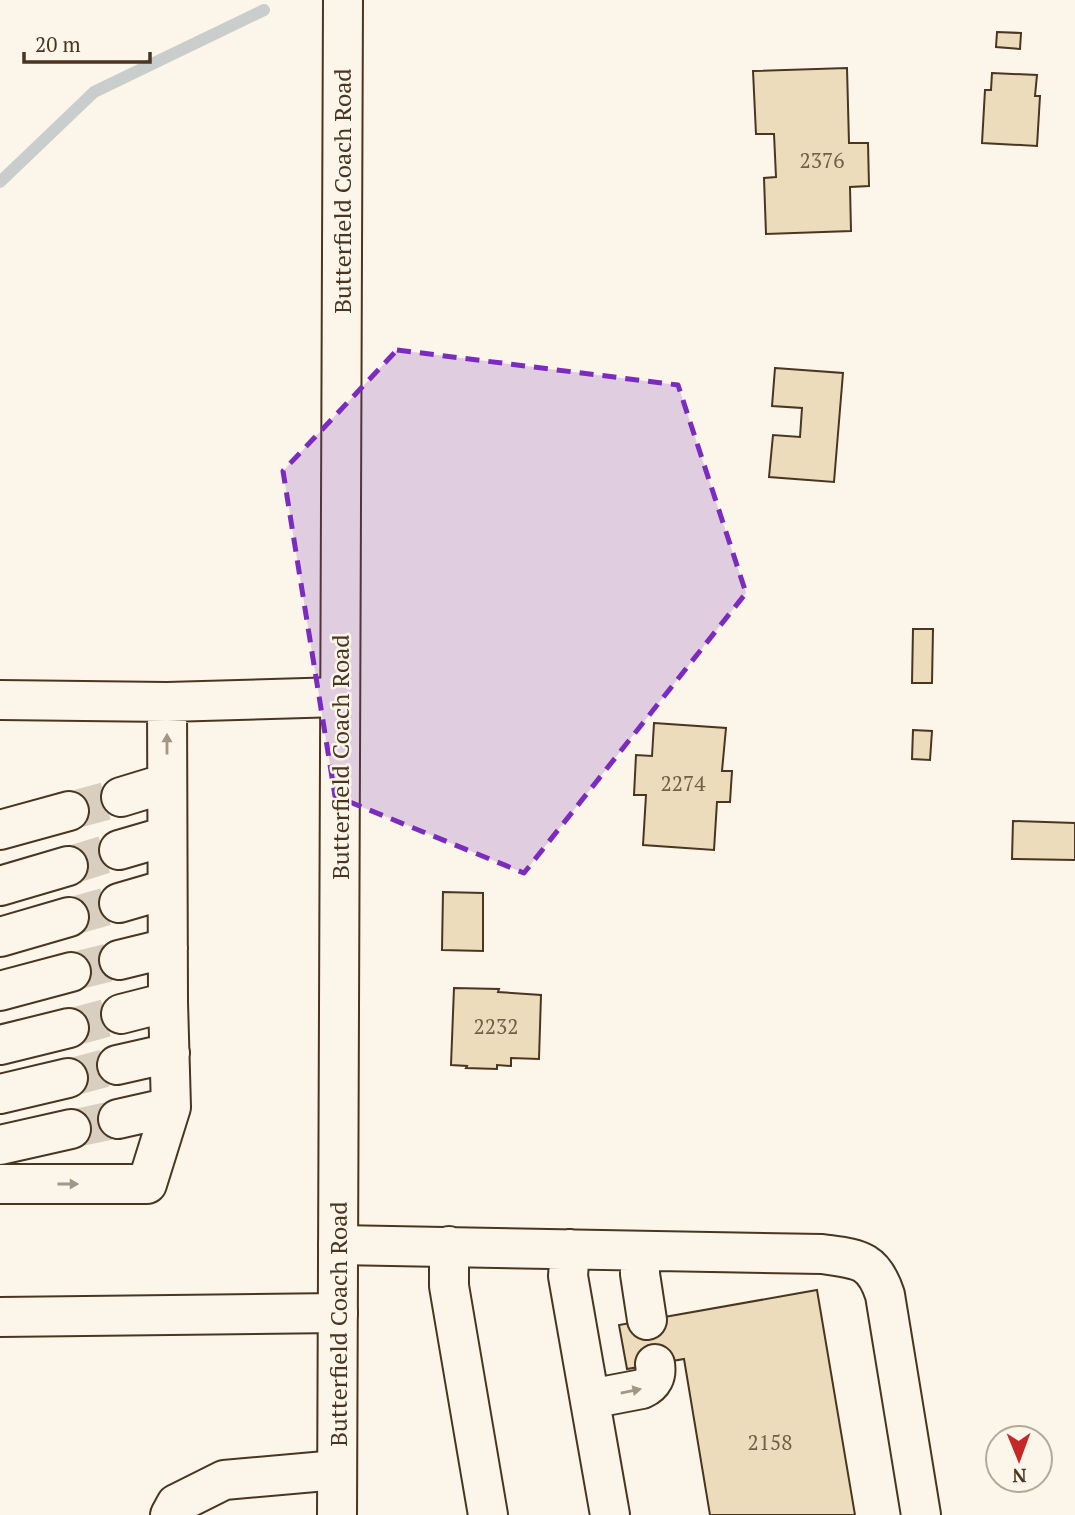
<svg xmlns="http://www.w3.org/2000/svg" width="1075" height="1515" font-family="'PT Serif',serif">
<rect width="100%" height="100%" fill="#fbf6e9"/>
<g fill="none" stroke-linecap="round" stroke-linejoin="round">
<path stroke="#c9cecd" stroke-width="12" d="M 0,182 L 94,92 L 264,10"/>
</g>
<path fill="#ecdcbc" stroke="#4a3520" stroke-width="2" d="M 997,32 L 1021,33 L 1020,49 L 996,47 Z
M 847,68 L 849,143 L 868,143 L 869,186 L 850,187 L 851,231 L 766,234 L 764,178 L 776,177 L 774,134 L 756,134 L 753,71 Z
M 992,73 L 1037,75 L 1035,96 L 1040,96 L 1037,146 L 982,143 L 985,90 L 991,90 Z
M 775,368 L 843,373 L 834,482 L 769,477 L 773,435 L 800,437 L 802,408 L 772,406 Z
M 913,629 L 933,629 L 932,683 L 912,683 Z
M 654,723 L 726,728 L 722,771 L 732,771 L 730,802 L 717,802 L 714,850 L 643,845 L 646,795 L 634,795 L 636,755 L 652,756 Z
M 913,730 L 932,731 L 930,760 L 912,759 Z
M 1013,821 L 1075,823 L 1075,860 L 1012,859 Z
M 443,892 L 483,893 L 483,951 L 442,950 Z
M 454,988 L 499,989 L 498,992 L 541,995 L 539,1059 L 511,1058 L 511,1066 L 497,1065 L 497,1069 L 466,1068 L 467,1066 L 451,1065 Z
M 817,1290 L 855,1515 L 710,1515 L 684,1359 L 627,1369 L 619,1325 Z"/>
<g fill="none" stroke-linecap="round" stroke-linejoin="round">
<path stroke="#d8cfc1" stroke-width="38" stroke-dasharray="38 19" stroke-linecap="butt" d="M 69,811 L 121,797
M 68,866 L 119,850
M 69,917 L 119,903
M 71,972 L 119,960
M 69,1028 L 121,1014
M 68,1078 L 117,1065
M 71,1129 L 118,1119"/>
<defs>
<path id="minor" d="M 0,700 L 167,702 L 340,697
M 121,797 L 167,783
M 0,830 L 69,811
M 119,850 L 167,836
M 0,886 L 68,866
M 119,903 L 167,889
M 0,937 L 69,917
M 119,960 L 168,948
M 0,991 L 71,972
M 121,1014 L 168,1002
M 0,1045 L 69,1028
M 117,1065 L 170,1053
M 0,1094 L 68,1078
M 118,1119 L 171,1107
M 0,1145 L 71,1129
M 0,1184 L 147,1184 L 171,1107 L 168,1002 L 167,702
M 338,1245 L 822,1254 C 857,1259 873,1258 885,1295 L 921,1515
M 449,1246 L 449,1286 L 488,1515
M 570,1249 L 568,1276 L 610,1515
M 640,1251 L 640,1274 L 647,1320
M 0,1317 L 338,1313
M 590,1399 L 642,1389 C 653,1384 657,1376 655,1364
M 170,1515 L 176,1504 L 224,1480 L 337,1470"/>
<path id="major" d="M 337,1515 L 343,0"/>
</defs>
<use href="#minor" stroke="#4a3520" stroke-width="42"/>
<use href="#major" stroke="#4a3520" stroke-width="42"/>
<use href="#minor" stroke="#fbf6e9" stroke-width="38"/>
<use href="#major" stroke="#fbf6e9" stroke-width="38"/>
</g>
<defs><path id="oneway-solid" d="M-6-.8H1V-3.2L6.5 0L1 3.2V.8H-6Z" transform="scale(1.75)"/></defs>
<g fill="#a29684">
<use href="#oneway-solid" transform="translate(167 744) rotate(-90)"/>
<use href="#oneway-solid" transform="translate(68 1184)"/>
<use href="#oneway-solid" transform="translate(631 1391) rotate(-12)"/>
</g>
<path fill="#7b2cbf" fill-opacity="0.2" stroke="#7b2cbf" stroke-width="5" stroke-dasharray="14 9" stroke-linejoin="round" d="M 397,350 L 678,385 L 746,593 L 524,873 L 335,796 L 283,471 Z"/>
<g text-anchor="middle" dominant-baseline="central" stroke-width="5" stroke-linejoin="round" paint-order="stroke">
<g font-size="21" fill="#725f47">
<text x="822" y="160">2376</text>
<text x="683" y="783">2274</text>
<text x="496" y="1026">2232</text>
<text x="770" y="1442">2158</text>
</g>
<g font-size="24" fill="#4a3520" stroke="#fbf6e9">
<text transform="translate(342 191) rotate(-90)">Butterfield Coach Road</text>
<text transform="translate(340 757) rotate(-90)">Butterfield Coach Road</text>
<text transform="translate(338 1324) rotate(-90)">Butterfield Coach Road</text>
</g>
</g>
<g transform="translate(1019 1459) rotate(179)"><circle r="33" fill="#fbf6e9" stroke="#b4a999" stroke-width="2"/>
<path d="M0-5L12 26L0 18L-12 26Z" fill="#c62828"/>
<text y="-10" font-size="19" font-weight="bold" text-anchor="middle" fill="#4a3520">N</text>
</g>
<path d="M24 52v10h126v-10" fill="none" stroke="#4a3520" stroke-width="3.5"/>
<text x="35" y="52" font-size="21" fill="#4a3520" stroke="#fbf6e9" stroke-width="5" paint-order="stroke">20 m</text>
</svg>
